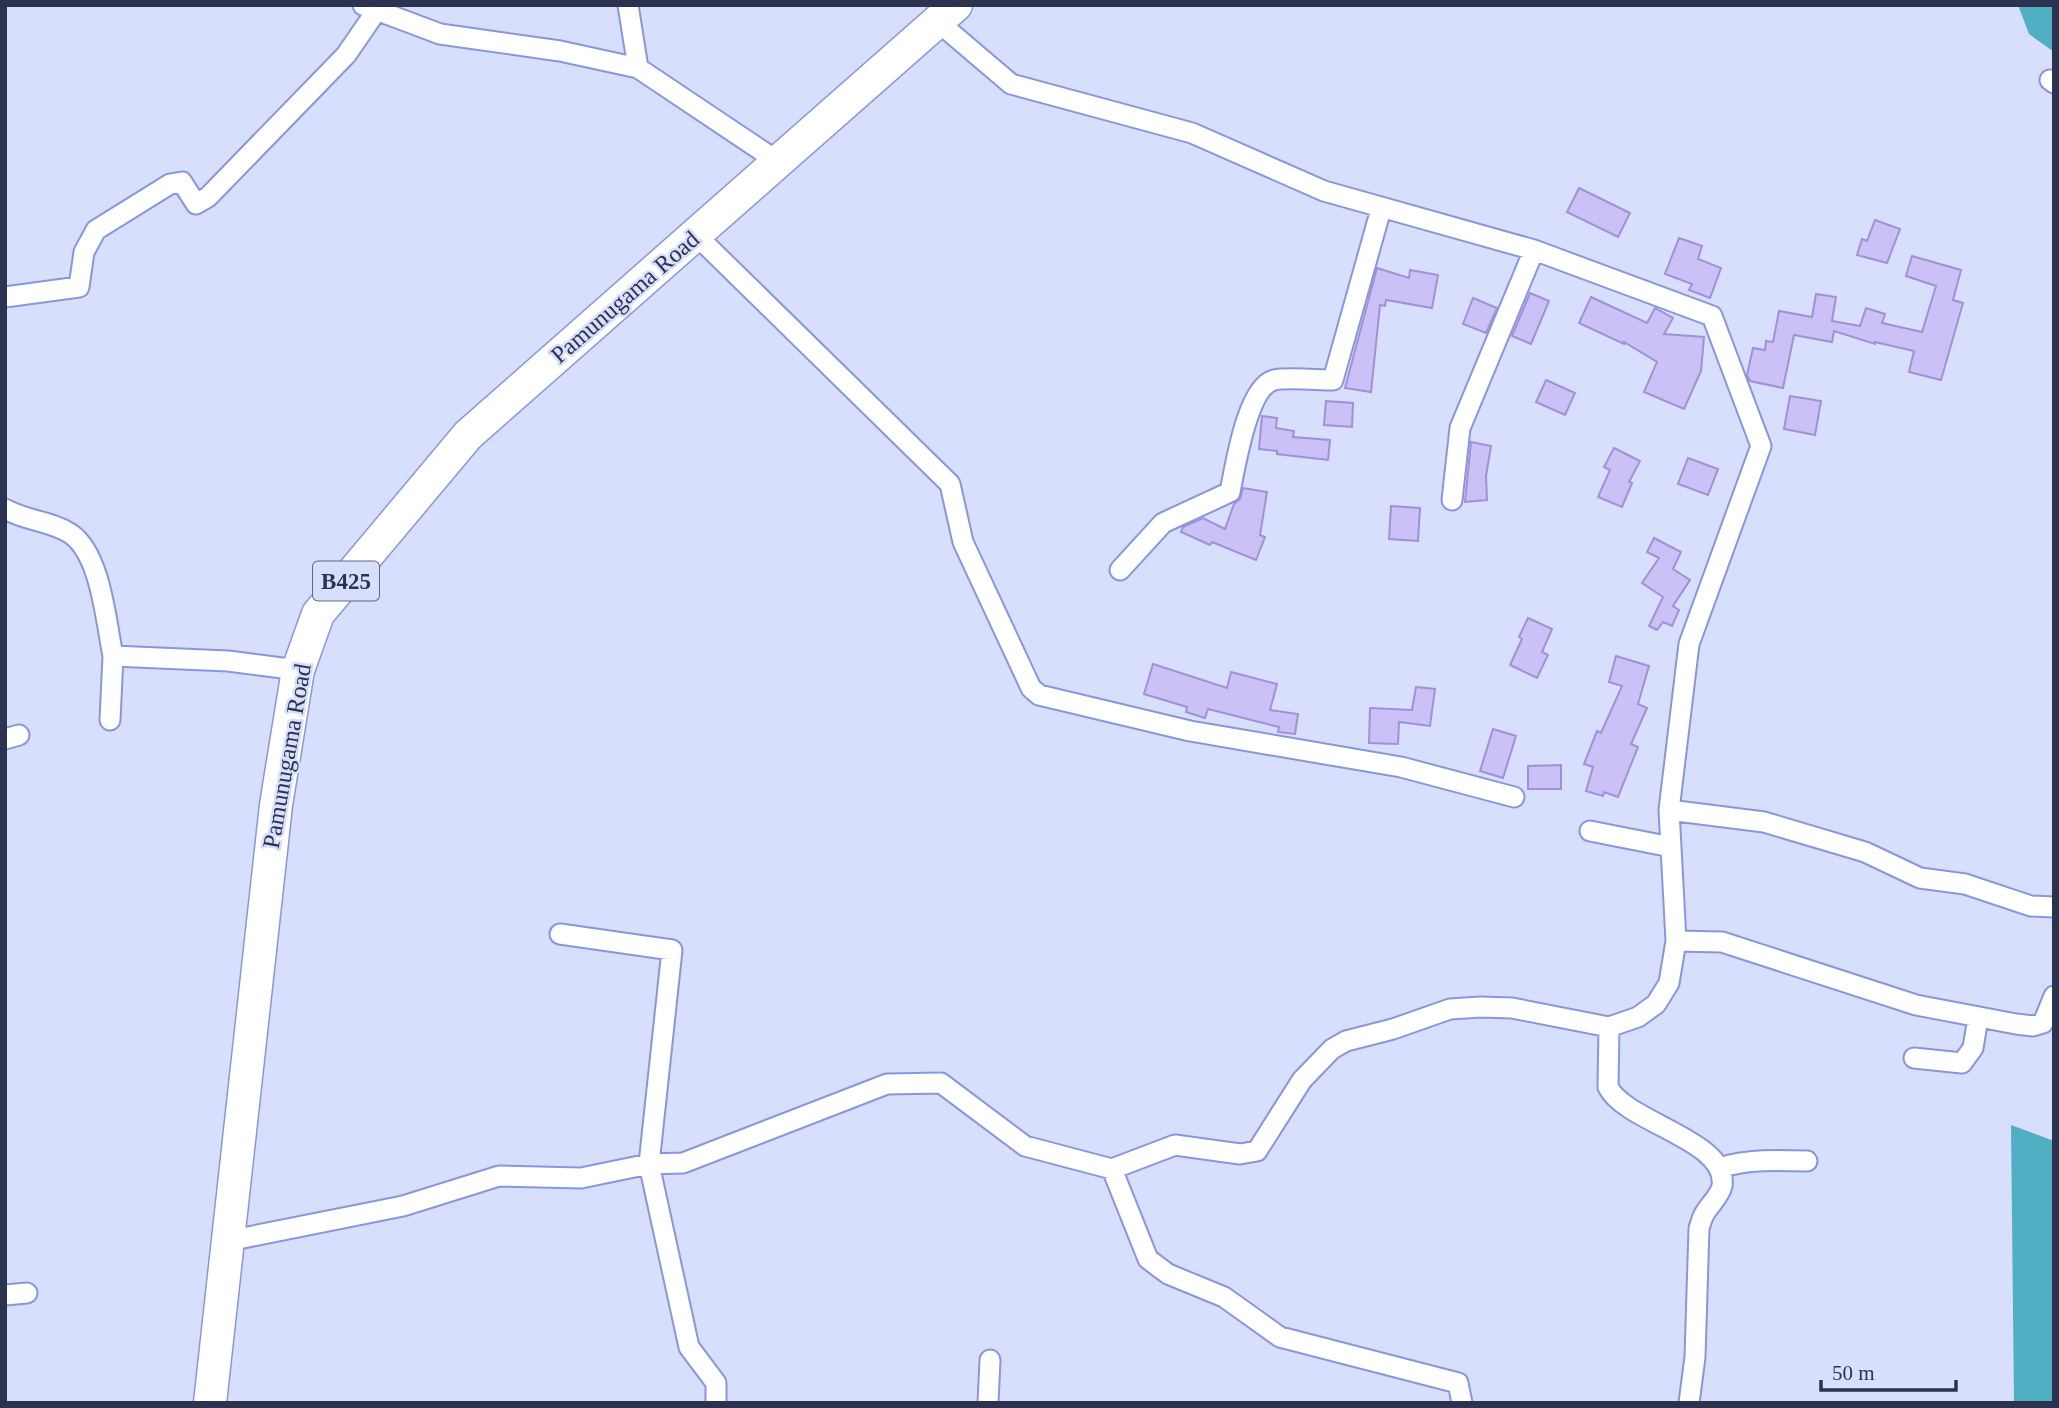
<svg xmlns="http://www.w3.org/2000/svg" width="2059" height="1408" font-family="Georgia,serif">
<rect width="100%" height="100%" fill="#d7dffc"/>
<path fill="#50afc3" d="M 2018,5 L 2054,5 L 2054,52 L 2029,34 Z
M 2011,1125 L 2054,1141 L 2054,1403 L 2014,1403 Z"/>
<path fill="#cbc1f6" stroke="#a091d7" stroke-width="2" d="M 1579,188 L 1630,213 L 1618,237 L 1567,212 Z
M 1875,220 L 1900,229 L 1887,263 L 1857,255 L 1862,239 L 1867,241 Z
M 1679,238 L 1702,246 L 1698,259 L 1721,268 L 1710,298 L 1689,290 L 1692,284 L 1665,274 Z
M 1912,256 L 1961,270 L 1953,300 L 1963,303 L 1941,380 L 1909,372 L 1914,351 L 1875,342 L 1875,344 L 1834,331 L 1832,342 L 1794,335 L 1783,388 L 1750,381 L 1747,375 L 1753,348 L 1765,350 L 1766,341 L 1773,342 L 1779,311 L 1812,317 L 1816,294 L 1836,297 L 1832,321 L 1860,326 L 1866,308 L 1885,314 L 1882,323 L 1922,332 L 1936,286 L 1906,276 Z
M 1377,268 L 1409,278 L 1410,270 L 1438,275 L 1432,308 L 1386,300 L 1385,306 L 1380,305 L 1371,392 L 1345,388 Z
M 1530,293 L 1549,301 L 1531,344 L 1512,336 Z
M 1591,297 L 1647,323 L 1655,308 L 1673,318 L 1664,334 L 1704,337 L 1701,371 L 1684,409 L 1644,392 L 1657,362 L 1624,342 L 1624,344 L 1579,323 Z
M 1473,298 L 1497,308 L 1486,333 L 1463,324 Z
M 1546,380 L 1575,393 L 1565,415 L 1536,402 Z
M 1790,396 L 1821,401 L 1815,435 L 1784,429 Z
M 1326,401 L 1353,403 L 1352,427 L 1324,425 Z
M 1262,416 L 1277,418 L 1276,428 L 1294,431 L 1293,437 L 1330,440 L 1328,460 L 1277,454 L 1277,451 L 1259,449 Z
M 1471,442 L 1491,446 L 1486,476 L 1487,500 L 1465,502 Z
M 1614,448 L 1640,461 L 1629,482 L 1632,483 L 1622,507 L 1598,497 L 1610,470 L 1604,467 Z
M 1688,458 L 1718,469 L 1708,495 L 1678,484 Z
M 1243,488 L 1267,492 L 1260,535 L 1265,537 L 1256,560 L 1212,542 L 1210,545 L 1181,532 L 1183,527 L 1203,518 L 1225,529 L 1234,504 L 1240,499 Z
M 1391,506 L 1420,508 L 1418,541 L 1389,539 Z
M 1654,538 L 1681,552 L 1673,569 L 1690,580 L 1673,606 L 1679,610 L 1672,626 L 1663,622 L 1657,630 L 1649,626 L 1663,597 L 1642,583 L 1659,558 L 1647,552 Z
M 1528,618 L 1552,629 L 1542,652 L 1548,655 L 1537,678 L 1510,665 L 1522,639 L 1519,637 Z
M 1616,656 L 1649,666 L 1638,704 L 1647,708 L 1631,744 L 1638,747 L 1618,797 L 1604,792 L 1603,796 L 1586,791 L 1593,767 L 1584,764 L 1597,731 L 1601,733 L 1622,686 L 1609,682 Z
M 1153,664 L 1227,688 L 1231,672 L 1277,684 L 1270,710 L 1298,714 L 1295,734 L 1278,732 L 1279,727 L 1208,709 L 1205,718 L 1186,712 L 1187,707 L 1144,694 Z
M 1416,687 L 1435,689 L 1430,726 L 1399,722 L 1398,744 L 1369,743 L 1370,708 L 1412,710 Z
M 1493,729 L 1516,736 L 1503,778 L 1480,771 Z
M 1561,765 L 1561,789 L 1528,789 L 1528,766 Z"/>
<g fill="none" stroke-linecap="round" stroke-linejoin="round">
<defs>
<path id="minor" d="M 363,5 L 440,34 L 560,51 L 638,68 L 780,163
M 628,5 L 638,68
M 2050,80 L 2054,83
M 696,235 L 950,484 L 963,542 L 1031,688 L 1039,695 L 1190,731 L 1401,767 L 1514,797
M 5,297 L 79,287 L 84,252 L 96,230 L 170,184 L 182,182 L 196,204 L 208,197 L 346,55 L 377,10
M 1452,500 L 1460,428 L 1534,250
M 5,509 C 26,521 52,521 71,534 C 101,555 106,622 113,656 L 228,661 L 298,670
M 1120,570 L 1163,523 L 1230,492 C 1235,468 1247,387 1274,380 C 1287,377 1318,380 1333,380 L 1381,209
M 110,720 L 113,656
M 5,739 L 19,735
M 1669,810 L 1764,822 L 1865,852 L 1920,878 L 1965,884 L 2031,906 L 2054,907
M 1590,831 L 1671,847
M 560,934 L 672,950 L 649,1164 L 689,1347 L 716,1383 L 716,1403
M 1676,941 L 1722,942 L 1916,1005 L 2016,1024 L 2033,1026 L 2043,1023 L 2054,996
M 1609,1027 L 1608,1087 C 1626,1123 1729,1140 1722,1186 C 1720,1196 1710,1204 1705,1213 C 1702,1217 1701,1223 1699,1228 L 1695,1357 L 1689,1403
M 1914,1058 L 1962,1063 L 1973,1048 L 1978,1018
M 1719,1168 C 1748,1159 1777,1160 1807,1161
M 1112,1169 L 1148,1259 L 1168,1274 L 1224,1297 L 1280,1337 L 1458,1383 L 1462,1403
M 228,1241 L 403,1206 L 499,1176 L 581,1178 L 649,1164 L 683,1163 L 887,1084 L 941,1083 L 1025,1146 L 1112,1169 L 1175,1145 L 1240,1154 L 1257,1151 L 1302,1080 L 1332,1049 L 1346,1041 L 1393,1029 L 1450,1009 L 1481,1007 L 1512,1008 L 1609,1027 L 1638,1017 L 1656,1004 L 1669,983 L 1676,941 L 1669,810 L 1689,644 L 1761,446 L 1712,316 L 1534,250 L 1324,191 L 1192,133 L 1011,84 L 937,21
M 5,1295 L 27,1293
M 988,1403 L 990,1360"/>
<path id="primary" d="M 210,1403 L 276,805 L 298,670 L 318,614 L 468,435 L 956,5"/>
</defs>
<use href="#minor" stroke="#8897dc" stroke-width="23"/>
<use href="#primary" stroke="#8897dc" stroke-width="35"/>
<use href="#minor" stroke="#fff" stroke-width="19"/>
<use href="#primary" stroke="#fff" stroke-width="32"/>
</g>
<g text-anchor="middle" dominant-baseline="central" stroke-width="5" stroke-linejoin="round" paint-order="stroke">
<rect fill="#d7dffc" stroke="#5f6783" stroke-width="2" x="313" y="561.5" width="66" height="39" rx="5"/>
<g font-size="23" font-weight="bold" fill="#2c334f">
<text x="346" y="581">B425</text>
</g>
<g font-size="24" fill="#2c334f" stroke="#d7dffc">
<text transform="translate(625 297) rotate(-41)">Pamunugama Road</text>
<text transform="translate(287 756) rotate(-80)">Pamunugama Road</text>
</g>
</g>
<rect width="2059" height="1408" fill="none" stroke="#2c334f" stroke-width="14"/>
<path d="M1821 1380v10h135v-10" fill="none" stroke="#2c334f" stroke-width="3.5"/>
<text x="1832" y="1380" font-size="21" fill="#2c334f" stroke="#d7dffc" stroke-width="5" paint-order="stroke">50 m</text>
</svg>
